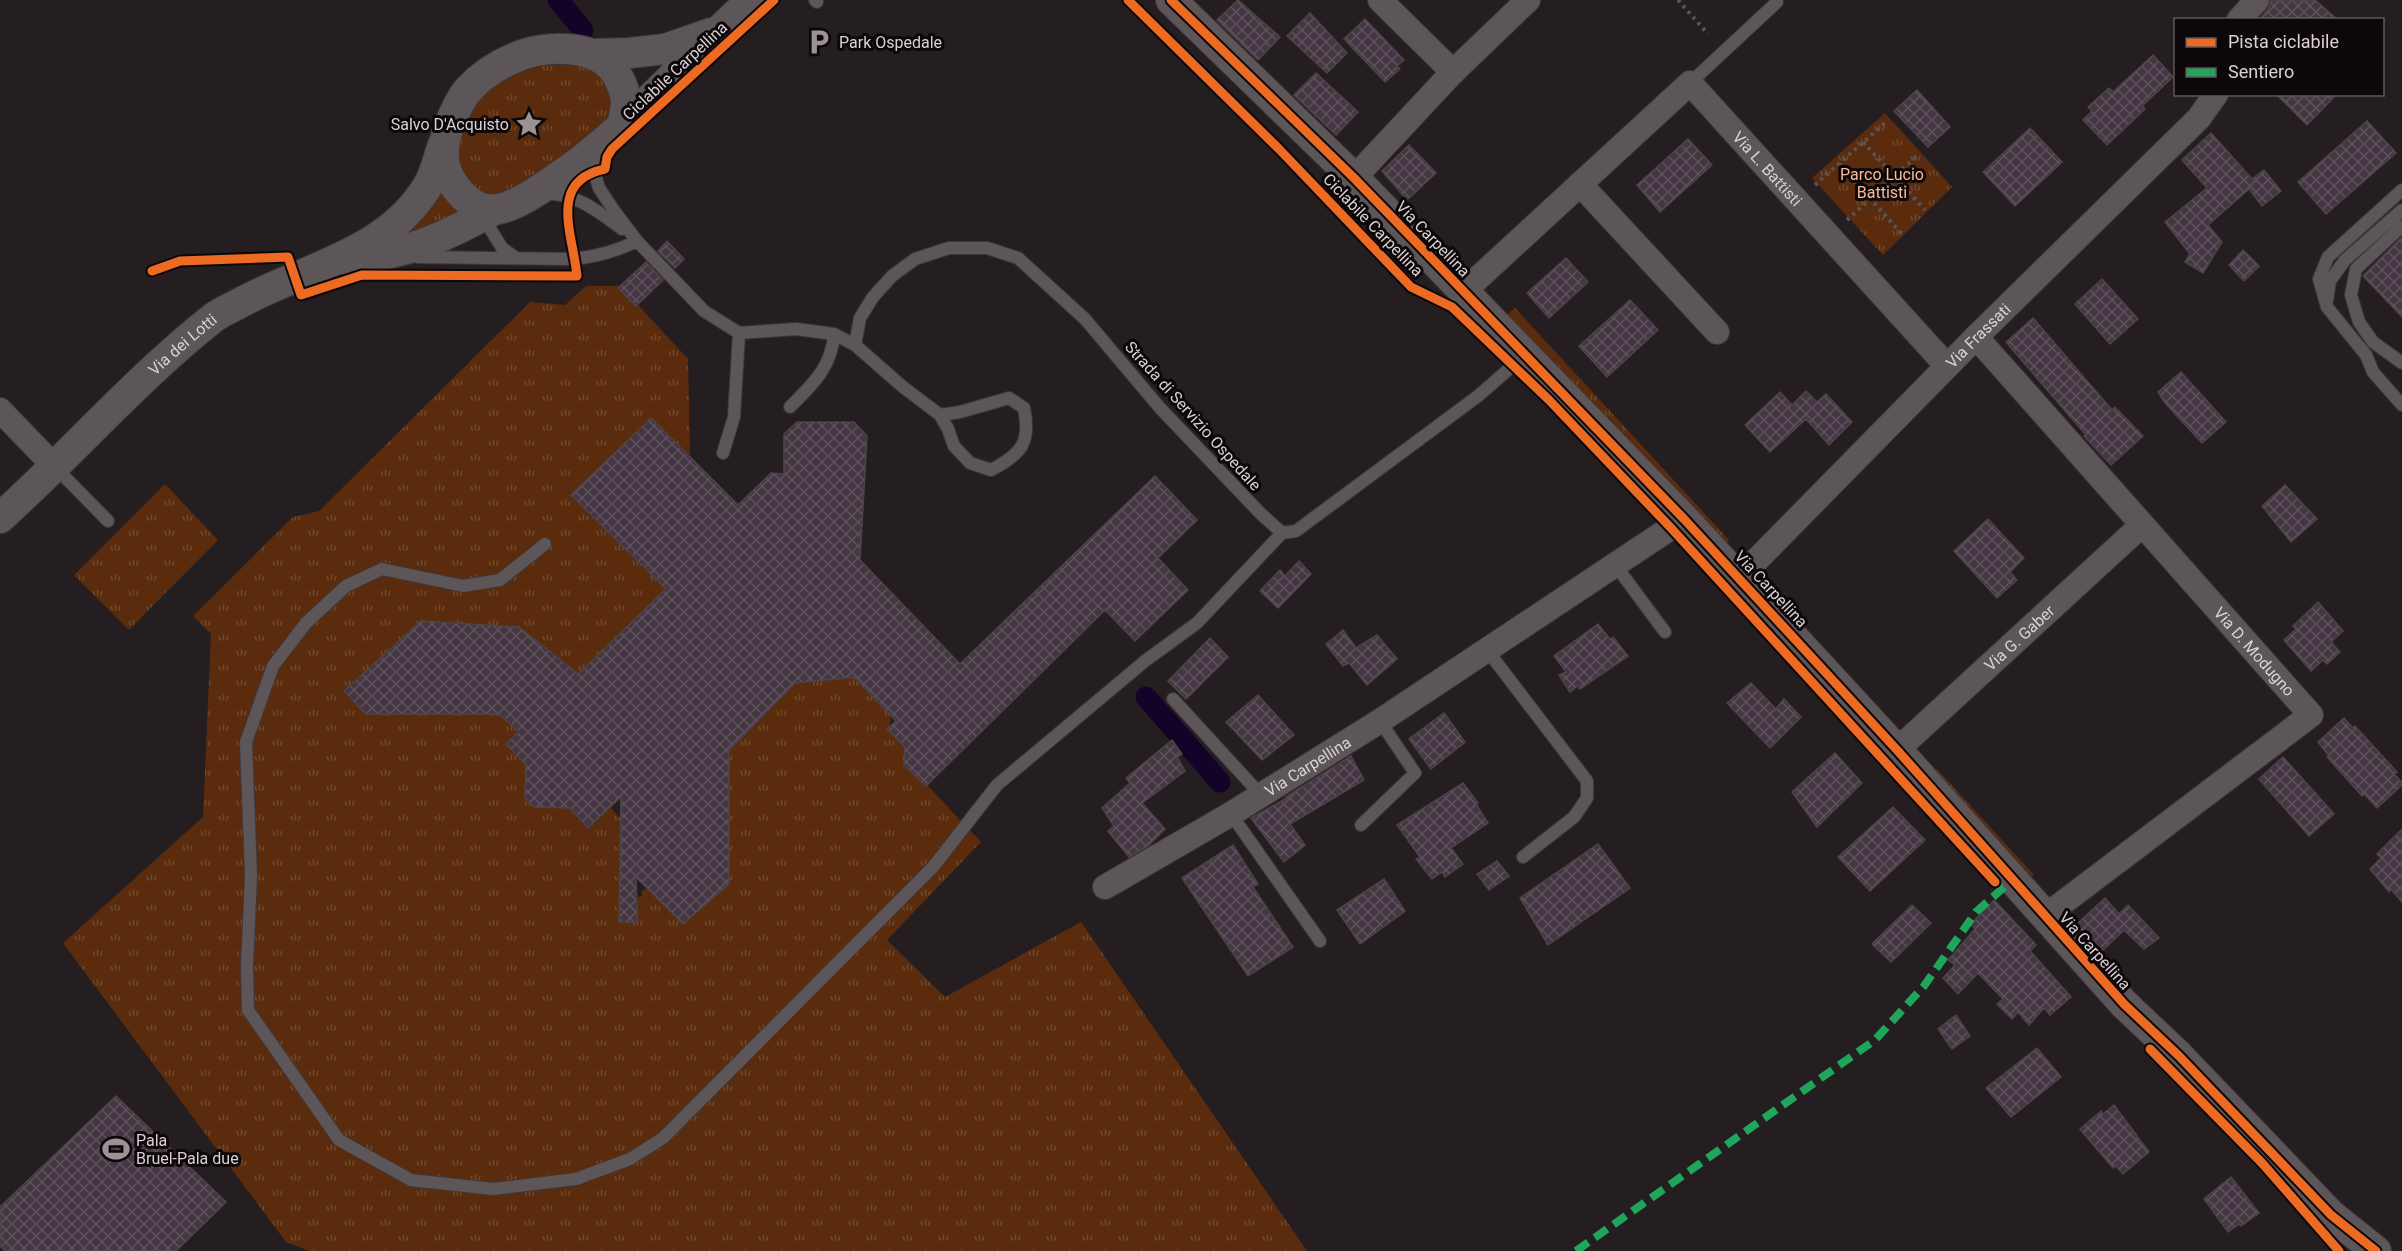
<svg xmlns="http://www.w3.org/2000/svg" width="2402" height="1251" font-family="Roboto,sans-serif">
<defs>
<pattern id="grass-tufts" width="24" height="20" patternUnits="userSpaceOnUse" patternTransform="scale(1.5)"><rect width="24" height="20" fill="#5a2b0c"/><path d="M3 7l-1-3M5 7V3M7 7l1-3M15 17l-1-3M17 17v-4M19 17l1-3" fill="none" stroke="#71492e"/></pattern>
<pattern id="building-cross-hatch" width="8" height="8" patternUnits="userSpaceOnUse" patternTransform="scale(1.5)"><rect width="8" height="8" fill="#443642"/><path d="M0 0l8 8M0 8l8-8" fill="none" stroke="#5e525c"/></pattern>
</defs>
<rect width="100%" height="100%" fill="#251e21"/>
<path fill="url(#grass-tufts)" d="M 570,64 C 588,67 607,73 612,93 C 614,100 612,111 612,118 L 548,171 L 494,197 L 468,187 C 464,177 457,162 457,152 C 457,120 488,85 515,73 C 532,65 552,65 570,64 Z
M 1885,113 L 1952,187 L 1883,255 L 1812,178 Z
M 439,182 L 464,215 L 419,235 L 399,234 Z
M 586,286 L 620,286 L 620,290 L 634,304 L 638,305 L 688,359 L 690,456 L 653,420 L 650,419 L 573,497 L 666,589 L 578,674 L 519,627 L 421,621 L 498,714 L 519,731 L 508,742 L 526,765 L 525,798 L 534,807 L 570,808 L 586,827 L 590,827 L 610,807 L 620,818 L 619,922 L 637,921 L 637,897 L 642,896 L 642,892 L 647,887 L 683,924 L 729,884 L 729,750 L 795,683 L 854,677 L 891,715 L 889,731 L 898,740 L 902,740 L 905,743 L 904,765 L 924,784 L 927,785 L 981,842 L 887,940 L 945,997 L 1081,922 L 1307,1251 L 310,1251 L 286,1242 L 63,943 L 203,817 L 211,634 L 193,616 L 293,517 L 319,511 L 530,302 L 565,305 Z
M 1515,308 L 1729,540 L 1726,544 L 1503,318 Z
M 165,484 L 218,540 L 129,630 L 74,575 Z
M 1937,769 L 2034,875 L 2027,881 L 1934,772 Z"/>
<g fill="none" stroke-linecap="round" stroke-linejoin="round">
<path stroke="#130328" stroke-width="21" d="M 558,0 L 583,30
M 1146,697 L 1220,782"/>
</g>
<path fill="url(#building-cross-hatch)" stroke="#4b4548" stroke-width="1.5" d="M 1238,0 L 1280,37 L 1258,60 L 1217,20 Z
M 2271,0 L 2315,0 L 2338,20 L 2259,20 L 2268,9 Z
M 1310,13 L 1347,53 L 1327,73 L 1287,36 Z
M 1365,19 L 1404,60 L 1397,66 L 1400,69 L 1385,82 L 1344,39 Z
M 2153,55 L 2173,77 L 2142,106 L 2145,109 L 2107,145 L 2083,120 L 2092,111 L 2088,107 L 2109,88 L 2113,92 Z
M 1316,73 L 1358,112 L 1336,135 L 1294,95 Z
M 1917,90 L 1950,127 L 1928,147 L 1894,111 Z
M 2276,94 L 2337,94 L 2307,125 Z
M 2367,121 L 2396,153 L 2326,214 L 2298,182 Z
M 2030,128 L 2062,162 L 2015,206 L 1983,172 Z
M 2211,133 L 2252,179 L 2264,170 L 2281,191 L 2262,206 L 2249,189 L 2208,225 L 2222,242 L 2203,273 L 2185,262 L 2190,254 L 2165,222 L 2207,188 L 2182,160 Z
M 1688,139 L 1712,165 L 1660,212 L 1637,185 Z
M 1409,145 L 1436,173 L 1407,200 L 1382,171 Z
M 2402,237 L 2402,317 L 2363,276 Z
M 667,241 L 684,259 L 675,268 L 658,251 Z
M 2243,250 L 2259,266 L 2244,281 L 2229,265 Z
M 1566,258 L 1588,282 L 1549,318 L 1527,293 Z
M 646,262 L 663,280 L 636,306 L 618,288 Z
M 2102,279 L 2138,319 L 2110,344 L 2075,304 Z
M 1630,300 L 1658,330 L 1607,377 L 1579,346 Z
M 2033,318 L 2112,410 L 2115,407 L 2143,436 L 2111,465 L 2084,436 L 2086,435 L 2006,342 Z
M 2181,372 L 2226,422 L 2202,443 L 2165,403 L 2158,392 Z
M 1806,391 L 1817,402 L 1826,394 L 1852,422 L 1829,445 L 1806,419 L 1770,452 L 1745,425 L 1780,392 L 1792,405 Z
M 651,418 L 738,505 L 771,473 L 784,474 L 784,434 L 797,422 L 854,422 L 867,436 L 860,560 L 960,664 L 1155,476 L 1197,520 L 1158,558 L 1188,590 L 1135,641 L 1105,610 L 926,786 L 904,765 L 905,747 L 887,729 L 896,721 L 854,677 L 795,683 L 729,750 L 729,884 L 683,924 L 636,877 L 637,922 L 619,922 L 621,797 L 588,828 L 570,808 L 534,807 L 525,798 L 526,765 L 506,744 L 519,731 L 498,714 L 366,714 L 344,691 L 421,621 L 519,627 L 578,674 L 666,589 L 571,495 Z
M 2285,485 L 2317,519 L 2291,542 L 2262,506 Z
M 1988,519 L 2024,558 L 2010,572 L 2017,580 L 1997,598 L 1954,551 Z
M 1299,561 L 1311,574 L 1278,608 L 1260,591 L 1280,570 L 1285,576 Z
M 2318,602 L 2343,631 L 2331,642 L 2340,652 L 2327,664 L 2323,660 L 2311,671 L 2284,640 L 2296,629 L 2293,626 Z
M 1598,624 L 1610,639 L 1613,637 L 1628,656 L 1580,689 L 1577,686 L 1570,692 L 1559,675 L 1566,672 L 1554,656 Z
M 1343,630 L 1356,648 L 1377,635 L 1397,659 L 1367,685 L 1349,663 L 1343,666 L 1326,644 Z
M 1210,638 L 1228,657 L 1186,699 L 1168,681 Z
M 1751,683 L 1776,709 L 1784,699 L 1801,717 L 1770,748 L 1727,703 Z
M 1258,695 L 1294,735 L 1262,760 L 1226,722 Z
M 1444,713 L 1465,742 L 1431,769 L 1409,739 Z
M 2344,718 L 2353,728 L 2355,726 L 2397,772 L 2394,774 L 2402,783 L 2402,785 L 2377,808 L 2364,794 L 2362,796 L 2327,757 L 2329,756 L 2318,742 Z
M 1172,740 L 1182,754 L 1177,757 L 1185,771 L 1142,803 L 1165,829 L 1148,846 L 1129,857 L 1108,831 L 1114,826 L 1102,808 L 1130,783 L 1126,778 Z
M 1835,753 L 1862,783 L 1817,827 L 1792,792 Z
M 1351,756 L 1364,780 L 1290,824 L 1305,845 L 1284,862 L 1251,818 L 1287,798 L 1286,797 Z
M 2283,757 L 2334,814 L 2309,836 L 2259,779 Z
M 1463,783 L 1478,803 L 1476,804 L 1488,823 L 1451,848 L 1463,864 L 1445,877 L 1442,872 L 1432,879 L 1416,859 L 1420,857 L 1397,825 Z
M 1893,807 L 1925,840 L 1870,891 L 1838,857 Z
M 2402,829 L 2402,902 L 2391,889 L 2389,892 L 2370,869 L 2381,858 L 2377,854 Z
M 1598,844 L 1630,888 L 1548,945 L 1520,898 Z
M 1233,845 L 1258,884 L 1253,887 L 1293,947 L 1248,976 L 1182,878 Z
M 1497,861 L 1509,876 L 1489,890 L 1477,874 Z
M 1384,879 L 1405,911 L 1360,944 L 1337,910 Z
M 2105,898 L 2119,914 L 2128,905 L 2159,938 L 2144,949 L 2124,930 L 2101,952 L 2076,925 Z
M 1994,900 L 2036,945 L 2030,951 L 2071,997 L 2050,1015 L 2044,1008 L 2029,1025 L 2018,1012 L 2012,1019 L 1997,1004 L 2003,999 L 1978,973 L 1958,994 L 1943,978 L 1955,965 L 1948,960 L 1975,929 L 1971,924 Z
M 1912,905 L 1931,923 L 1891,962 L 1872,944 Z
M 1956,1015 L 1970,1036 L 1952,1049 L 1938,1029 Z
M 2037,1048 L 2061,1077 L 2011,1117 L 1986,1088 Z
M 116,1096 L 226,1202 L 176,1251 L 5,1251 L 0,1246 L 0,1207 Z
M 2114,1105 L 2149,1152 L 2123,1174 L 2116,1166 L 2113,1168 L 2080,1129 L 2101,1111 L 2103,1114 Z
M 2231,1177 L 2259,1213 L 2241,1226 L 2239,1224 L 2228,1232 L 2204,1199 Z"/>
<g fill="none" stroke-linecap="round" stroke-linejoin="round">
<defs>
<path id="service" d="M 815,0 L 817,2
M 1690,83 L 1777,2
M 593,153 L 594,171 L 599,188 L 615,212 L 637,241 L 704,311 L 739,333 L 796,329 L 834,334 L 855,345 L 903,387 L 940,415 L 948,429 L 954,446 L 970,463 L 991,470 C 1022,454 1031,442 1024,408 L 1009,398 L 960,412 L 940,415
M 2402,190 L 2328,257 L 2319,279 L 2327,307 L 2366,355 L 2373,372 L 2402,405
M 544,194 C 575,192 599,212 622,229
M 483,217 L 502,248 L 516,258
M 2402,226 L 2356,269 L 2351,295 L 2359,322 L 2373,342 L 2402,363
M 417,257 L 575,259 C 598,256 617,251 637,241
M 2327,301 L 2330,281 L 2345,260 L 2402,210
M 855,345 L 860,318 L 873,297 L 892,276 L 915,259 L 949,248 L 987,248 L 1018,258 L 1085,319 L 1160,408 L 1260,513 L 1282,533 L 1296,531 L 1478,396 L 1525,355
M 790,407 C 812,385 832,367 834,334
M 723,453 L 734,417 L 739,333
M 55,467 L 108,521
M 545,544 L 500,580 L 463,586 L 382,569 L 346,586 L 306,623 L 273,666 L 246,742 L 251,876 L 247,966 L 248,1010 L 339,1140 L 411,1180 L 493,1189 L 576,1179 L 630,1159 L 663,1138 L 933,867 L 997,785 L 1145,661 L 1197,623 L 1282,533
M 1616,566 L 1665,632
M 1487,650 L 1587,781 L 1587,798 L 1574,817 L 1523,857
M 1173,699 L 1260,794
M 1231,814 L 1320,941
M 1361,825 L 1415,773 L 1380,721"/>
<g id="minor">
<path d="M 1380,0 L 1453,72"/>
<path d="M 2239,20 L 2257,0"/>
<path d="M 1354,178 L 1453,72 L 1528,0"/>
<path d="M 1580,184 L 1717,332"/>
<path id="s1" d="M 1463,292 L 1690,83 L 1947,366"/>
<path id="s2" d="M 1976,337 L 2311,715 L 2044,917"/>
<path d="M 0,410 L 55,467"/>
<path id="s3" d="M 1740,577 L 1976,337 L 2199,118 L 2216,94"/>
<path id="s4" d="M 1897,750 L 2142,525"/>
<path id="s5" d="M 1105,887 L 1231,814 L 1380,721 L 1684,519"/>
</g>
<g id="tertiary">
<path d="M 1171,0 L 1354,178 L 1684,519 L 1897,750 L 2124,1004 L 2179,1056 L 2331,1215 L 2376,1251"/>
<path d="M 593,54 L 629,53 L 665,49 L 711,33"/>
<path d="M 621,127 C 628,106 628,95 617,75 C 599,43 545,44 514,58 C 498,65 481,76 469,89 C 459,100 453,115 448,129 C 442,148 441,167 454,185 C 466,202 481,214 503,208 C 523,202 540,189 558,177 C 630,128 686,58 752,0"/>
<path d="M 348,260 C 407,254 441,239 492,211"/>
<path id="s6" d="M 0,518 C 72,453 136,379 213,318 C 221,312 231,308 240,303 C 304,268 387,253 427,187 C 435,175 438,158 443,145"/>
</g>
</defs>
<use href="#service" stroke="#3f383a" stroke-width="14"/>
<use href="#minor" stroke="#3f383a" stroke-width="26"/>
<use href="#tertiary" stroke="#3f383a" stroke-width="32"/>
<path stroke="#595457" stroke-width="4" stroke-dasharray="3 4.5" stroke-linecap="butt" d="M 1678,0 L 1708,34
M 1863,142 L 1925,210
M 1839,164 L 1901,233
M 1815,185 L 1887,121
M 1847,220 L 1918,155"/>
<use href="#service" stroke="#5c5658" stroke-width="12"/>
<use href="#minor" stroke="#5c5658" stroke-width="24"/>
<use href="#tertiary" stroke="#5c5658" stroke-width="30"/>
<path stroke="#20a55d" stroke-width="8" stroke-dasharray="15 8" stroke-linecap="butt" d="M 1576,1251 L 1875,1040 L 1924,986 L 1976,912 L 2012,880"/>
<defs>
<path id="cycleway" d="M 1128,0 L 1279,149 L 1411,287 L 1452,307 L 1549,400 L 1671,528 L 1995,882
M 1171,0 L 1354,178 L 1684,519 L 1897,750 L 2124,1004 L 2179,1056 L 2331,1215 L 2376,1251
M 152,271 L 180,261 L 288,257 L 301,295 L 362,275 L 577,276 C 573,234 547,181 605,169 L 607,157 L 612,149 L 774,0
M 2150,1049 L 2262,1163 L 2339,1251"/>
</defs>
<use href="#cycleway" stroke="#0d0709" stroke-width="13"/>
<use href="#cycleway" stroke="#ed6a23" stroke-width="9"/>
</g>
<defs>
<symbol id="parking-bare" viewBox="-9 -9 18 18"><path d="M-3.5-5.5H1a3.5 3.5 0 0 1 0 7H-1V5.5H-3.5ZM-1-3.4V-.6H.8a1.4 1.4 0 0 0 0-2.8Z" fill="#9b9295" stroke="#0d0709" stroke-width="2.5" paint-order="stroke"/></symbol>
<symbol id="sight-bare" viewBox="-9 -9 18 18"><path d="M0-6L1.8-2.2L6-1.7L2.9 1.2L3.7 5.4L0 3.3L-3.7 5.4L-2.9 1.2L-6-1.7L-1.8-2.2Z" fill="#9b9295" stroke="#0d0709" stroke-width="2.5" paint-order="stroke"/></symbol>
<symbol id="stadium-bare" viewBox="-9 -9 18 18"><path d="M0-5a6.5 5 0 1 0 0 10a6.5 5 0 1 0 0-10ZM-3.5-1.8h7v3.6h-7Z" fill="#9b9295" stroke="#0d0709" stroke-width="2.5" paint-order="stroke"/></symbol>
</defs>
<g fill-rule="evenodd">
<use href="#parking-bare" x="800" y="23" width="38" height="38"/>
<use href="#sight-bare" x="510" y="105" width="38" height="38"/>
<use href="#stadium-bare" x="97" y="1130" width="38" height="38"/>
</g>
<g text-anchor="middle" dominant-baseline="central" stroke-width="6" stroke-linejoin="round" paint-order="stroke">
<g font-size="16" fill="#dad1d4" stroke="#0d0709" text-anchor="start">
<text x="839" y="42">Park Ospedale</text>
<text x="509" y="124" text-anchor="end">Salvo D'Acquisto</text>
<text x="136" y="1140">Pala<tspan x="136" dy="18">Bruel-Pala due</tspan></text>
</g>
<g font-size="16" fill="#dad1d4" stroke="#0d0709">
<text transform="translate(675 71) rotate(-43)">Ciclabile Carpellina</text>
<text stroke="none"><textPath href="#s1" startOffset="424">Via L. Battisti</textPath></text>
<text transform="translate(1373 225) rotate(46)">Ciclabile Carpellina</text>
<text transform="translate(1433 239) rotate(46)">Via Carpellina</text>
<text stroke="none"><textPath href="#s3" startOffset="339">Via Frassati</textPath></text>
<text stroke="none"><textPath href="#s6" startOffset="252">Via dei Lotti</textPath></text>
<text transform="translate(1193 416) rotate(48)">Strada di Servizio Ospedale</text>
<text transform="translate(1771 589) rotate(47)">Via Carpellina</text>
<text stroke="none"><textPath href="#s4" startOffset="166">Via G. Gaber</textPath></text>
<text stroke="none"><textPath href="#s2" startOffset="420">Via D. Modugno</textPath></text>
<text stroke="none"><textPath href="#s5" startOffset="236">Via Carpellina</textPath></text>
<text transform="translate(2095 951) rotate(48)">Via Carpellina</text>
</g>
<g font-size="16" fill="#fabb99" stroke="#0d0709">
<text x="1882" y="174">Parco Lucio<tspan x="1882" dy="18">Battisti</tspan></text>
</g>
</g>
<rect x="2174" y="18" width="210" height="78" fill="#0d0709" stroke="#5f585a" stroke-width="1.5"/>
<rect x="2186" y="38" width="30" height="9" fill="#ed6a23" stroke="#5f585a" stroke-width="1.5"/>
<text x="2228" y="48" font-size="18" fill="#dad1d4">Pista ciclabile</text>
<rect x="2186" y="68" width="30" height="9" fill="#20a55d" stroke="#5f585a" stroke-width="1.5"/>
<text x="2228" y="78" font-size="18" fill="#dad1d4">Sentiero</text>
</svg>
